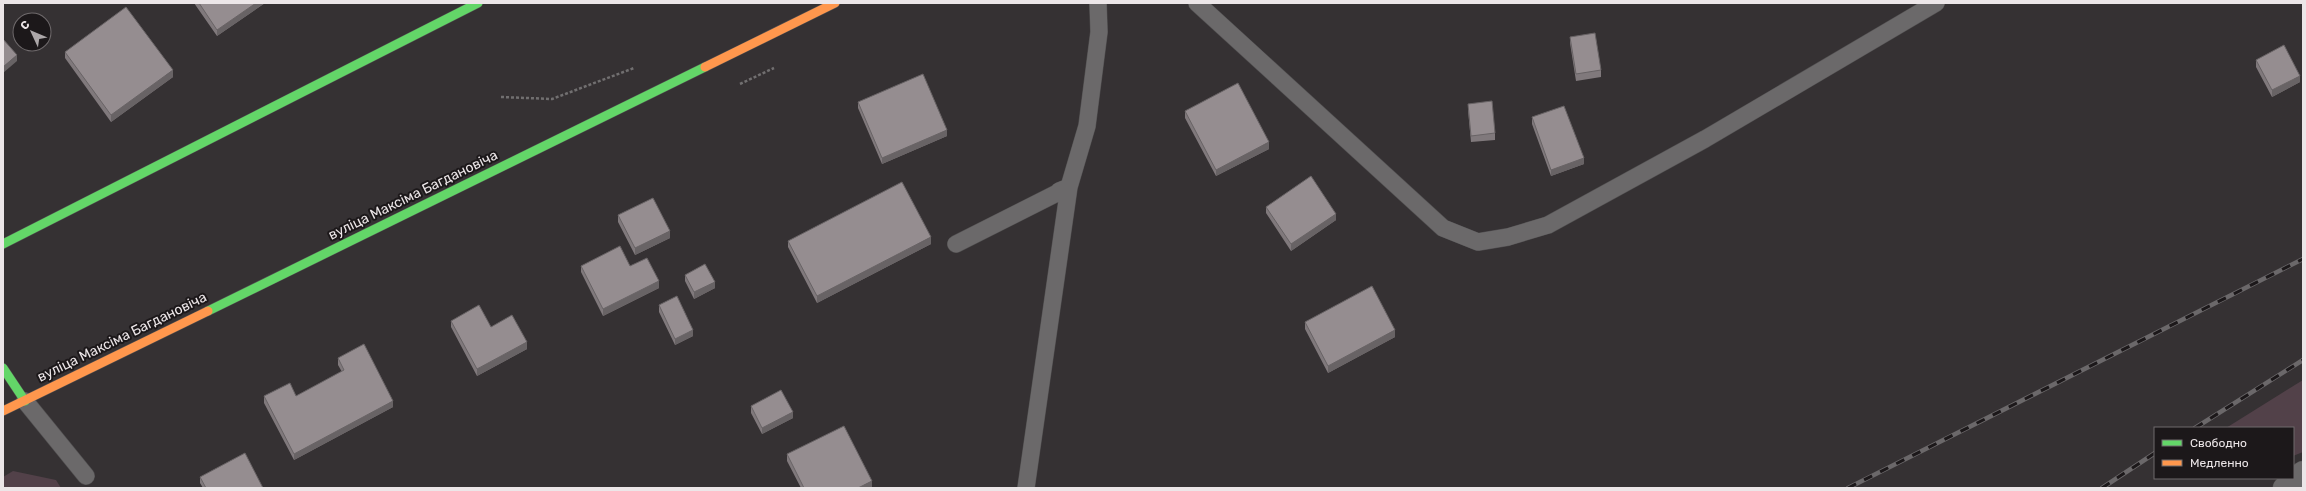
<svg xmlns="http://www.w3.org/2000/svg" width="2306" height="491" font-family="Rubik,sans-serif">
<rect width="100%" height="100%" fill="#353133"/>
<path fill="#524149" d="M 2303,380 L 2303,452 L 2293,456 L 2293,428 L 2226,428 Z
M 13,471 L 56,480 L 61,488 L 3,488 L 3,477 Z"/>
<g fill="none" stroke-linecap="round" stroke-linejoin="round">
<defs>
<path id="lane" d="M 1197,3 L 1443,228 L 1478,242 L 1508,237 L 1548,225 L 1705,139 L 1936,3
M 1059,191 L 1069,187 L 1087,126 L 1099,32 L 1098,3
M 956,244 L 1069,187 L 1026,488
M 25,401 L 86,476"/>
<path id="street" d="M 2284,488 L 2303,472"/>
<path id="fast" d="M 3,244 L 478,3
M 208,311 L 705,67
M 3,368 L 25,401"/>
<path id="slow" d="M 705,67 L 835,3
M 3,411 L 208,311"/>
</defs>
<use href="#lane" stroke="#514f50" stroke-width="18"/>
<use href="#street" stroke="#514f50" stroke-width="23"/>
<use href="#fast" stroke="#514f50" stroke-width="10"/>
<use href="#slow" stroke="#514f50" stroke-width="10"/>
<path stroke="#716f70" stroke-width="2.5" stroke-dasharray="3 2" stroke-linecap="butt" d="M 740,84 L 774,68
M 501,97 L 552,99 L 634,68"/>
<use href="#lane" stroke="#6b696a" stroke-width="17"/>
<use href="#street" stroke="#6b696a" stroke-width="22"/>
<use href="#fast" stroke="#63d668" stroke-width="9"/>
<use href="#slow" stroke="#ff974d" stroke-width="9"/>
<defs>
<path id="rail" d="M 2195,428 L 2303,360
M 1848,488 L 2303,259
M 2102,488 L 2155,453"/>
</defs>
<use href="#rail" stroke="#6b686a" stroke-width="4.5"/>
<use href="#rail" stroke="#1c181a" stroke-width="3" stroke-dasharray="9" stroke-linecap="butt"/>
</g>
<path fill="#80797c" d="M 194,3 L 265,3 L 217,36 Z
M 1570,37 L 1601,70 L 1601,77 L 1576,81 L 1570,43 Z
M 65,52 L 173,77 L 111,122 L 65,58 Z
M 2256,60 L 2300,82 L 2272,97 L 2256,67 Z
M 858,102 L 947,136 L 882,164 L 858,108 Z
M 1468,104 L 1495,133 L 1495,140 L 1471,142 L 1468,110 Z
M 1185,111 L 1269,149 L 1216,176 L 1185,118 Z
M 1532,117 L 1584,164 L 1551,176 L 1532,124 Z
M 1266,207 L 1336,220 L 1291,251 L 1266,213 Z
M 618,215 L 670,238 L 635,255 L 618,222 Z
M 788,241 L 931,244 L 817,303 L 788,247 Z
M 581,266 L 630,266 L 659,288 L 603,316 L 581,272 Z
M 685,275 L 715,288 L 694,299 L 685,281 Z
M 659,305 L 693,336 L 675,345 L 659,312 Z
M 451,321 L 491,327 L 527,349 L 477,376 L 451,327 Z
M 1305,322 L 1395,337 L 1328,373 L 1305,329 Z
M 338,358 L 393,407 L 294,460 L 264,403 L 264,396 L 296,396 L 342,372 L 338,365 Z
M 751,406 L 793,418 L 762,434 L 751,413 Z
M 787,454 L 872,488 L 801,488 L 787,461 Z
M 200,477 L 263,488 L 203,488 L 200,483 Z"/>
<path fill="#686365" d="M 256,3 L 265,3 L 217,36 L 217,30 Z
M 17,55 L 17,61 L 3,73 L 3,67 Z
M 173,70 L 173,77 L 111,122 L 111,115 Z
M 2300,76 L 2300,82 L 2272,97 L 2272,90 Z
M 947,130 L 947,136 L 882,164 L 882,158 Z
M 1269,142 L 1269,149 L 1216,176 L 1216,170 Z
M 1584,158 L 1584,164 L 1551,176 L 1551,170 Z
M 1336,214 L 1336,220 L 1291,251 L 1291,244 Z
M 670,231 L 670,238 L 635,255 L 635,248 Z
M 931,237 L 931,244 L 817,303 L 817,296 Z
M 659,281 L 659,288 L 603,316 L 603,309 Z
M 715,282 L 715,288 L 694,299 L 694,292 Z
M 693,330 L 693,336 L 675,345 L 675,339 Z
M 1395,330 L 1395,337 L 1328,373 L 1328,366 Z
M 527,342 L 527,349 L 477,376 L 477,369 Z
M 393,401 L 393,407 L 294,460 L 294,454 Z
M 793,412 L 793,418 L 762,434 L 762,428 Z
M 872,481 L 872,488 L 858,488 Z"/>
<path fill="#958d90" stroke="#686365" d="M 199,3 L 256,3 L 217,30 Z
M 126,7 L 173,70 L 111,115 L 65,52 Z
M 1595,33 L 1601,70 L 1576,74 L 1570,37 Z
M 3,39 L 17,55 L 3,67 Z
M 2284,45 L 2300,76 L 2272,90 L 2256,60 Z
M 923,74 L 947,130 L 882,158 L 858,102 Z
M 1238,83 L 1269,142 L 1216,170 L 1185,111 Z
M 1492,101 L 1495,133 L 1471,136 L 1468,104 Z
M 1564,106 L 1584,158 L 1551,170 L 1532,117 Z
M 1311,176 L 1336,214 L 1291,244 L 1266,207 Z
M 902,182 L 931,237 L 817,296 L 788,241 Z
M 653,198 L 670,231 L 635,248 L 618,215 Z
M 620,246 L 630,266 L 647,258 L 659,281 L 603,309 L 581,266 Z
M 705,264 L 715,282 L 694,292 L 685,275 Z
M 1372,286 L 1395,330 L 1328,366 L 1305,322 Z
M 677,296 L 693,330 L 675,339 L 659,305 Z
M 479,305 L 491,327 L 512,315 L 527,342 L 477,369 L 451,321 Z
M 364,344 L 393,401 L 294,454 L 264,396 L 290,383 L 296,396 L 344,370 L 338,358 Z
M 781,390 L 793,412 L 762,428 L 751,406 Z
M 844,426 L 872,481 L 858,488 L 804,488 L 787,454 Z
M 245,453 L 263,488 L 206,488 L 200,477 Z"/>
<g text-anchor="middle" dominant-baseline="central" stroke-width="4" stroke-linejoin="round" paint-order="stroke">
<g font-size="14" fill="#ece6e8" stroke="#1c181a">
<text transform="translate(413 195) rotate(-26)">вуліца Максіма Багдановіча</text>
<text transform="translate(122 337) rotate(-26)">вуліца Максіма Багдановіча</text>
</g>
</g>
<rect width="2306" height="491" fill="none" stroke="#ece6e8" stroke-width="8"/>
<rect x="2154" y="427" width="140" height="52" fill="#1c181a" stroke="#6f6a6c"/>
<rect x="2162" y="440" width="20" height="6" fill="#63d668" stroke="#6f6a6c"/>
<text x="2190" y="447" font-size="12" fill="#ece6e8">Свободно</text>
<rect x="2162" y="460" width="20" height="6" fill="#ff974d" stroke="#6f6a6c"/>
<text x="2190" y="467" font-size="12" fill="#ece6e8">Медленно</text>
<g transform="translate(32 32) rotate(314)"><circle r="19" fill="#1c181a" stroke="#6f6a6c"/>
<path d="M0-3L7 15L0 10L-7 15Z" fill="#aca7a9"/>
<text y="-6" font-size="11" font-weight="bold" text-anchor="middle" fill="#ece6e8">С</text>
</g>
</svg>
